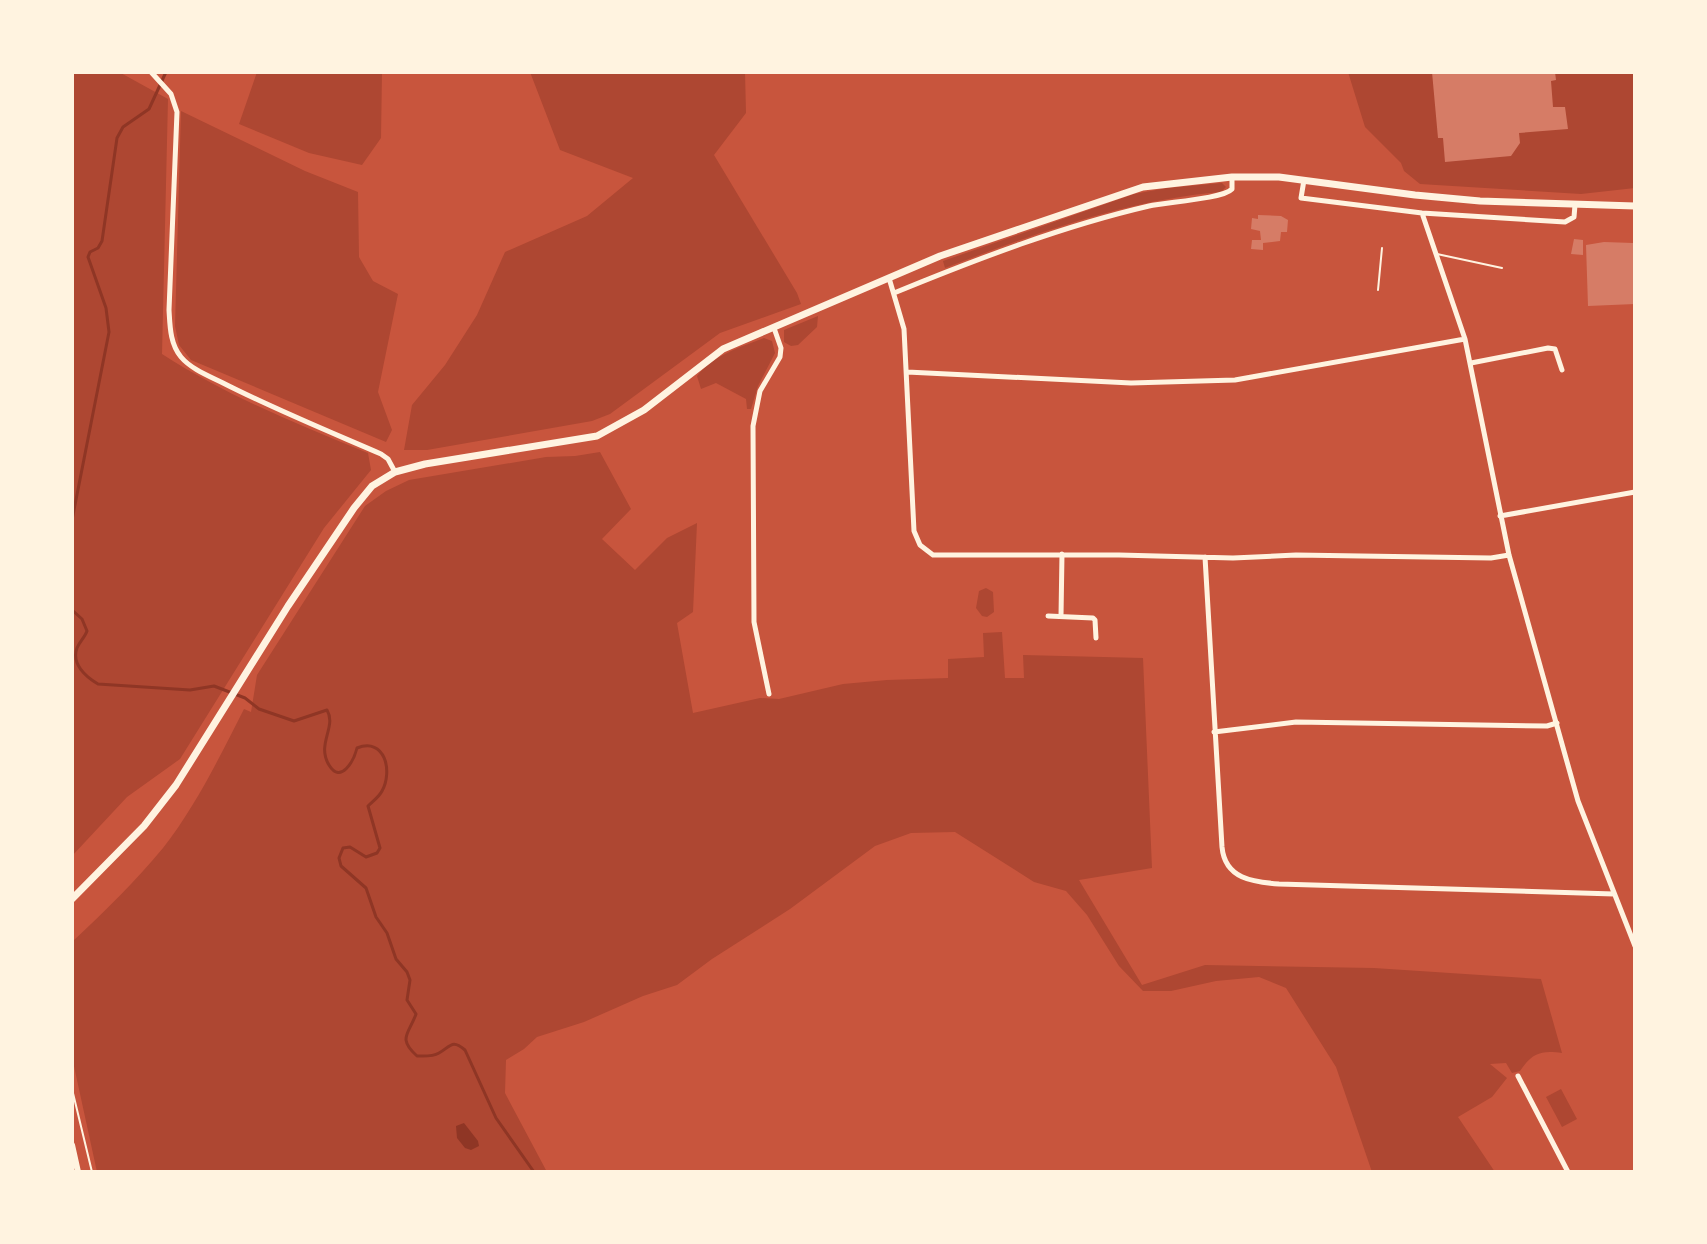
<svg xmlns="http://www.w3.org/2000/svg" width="1707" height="1244" font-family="'Open Sans',sans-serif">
<rect width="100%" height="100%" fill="#c8553d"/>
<path fill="#ae4732" d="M 72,72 L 119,72 L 168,99 L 162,354 C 227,396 297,424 368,453 L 371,470 L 324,528 L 180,759 L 127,797 L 72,856 Z
M 257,72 L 382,72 L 381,138 L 362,165 L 309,153 L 239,124 Z
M 530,72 L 745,72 L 746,113 L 714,155 L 797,293 L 801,304 L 720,333 L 610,414 L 592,421 L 427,450 L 404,450 L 412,405 L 445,365 L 477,315 L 505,252 L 587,216 L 633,178 L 560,150 Z
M 1348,72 L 1635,72 L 1635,188 L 1581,194 L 1420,184 L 1404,171 L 1401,163 L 1365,127 Z
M 181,111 L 305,171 L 358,192 L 359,257 L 373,281 L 398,294 L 378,392 L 392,430 L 386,442 L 191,360 L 179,345 L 175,326 Z
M 1222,183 L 1226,187 L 1221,192 C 1125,200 1034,234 945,268 L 943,261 L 1134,194 L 1167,188 Z
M 818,316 L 817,327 L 798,345 L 791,346 L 784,342 L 784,330 Z
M 764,338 L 772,341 L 775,353 L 758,386 L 751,409 L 747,409 L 746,399 L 716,383 L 701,389 L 697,376 C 712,356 740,347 764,338 Z
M 600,452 L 631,509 L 602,539 L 635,570 L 667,538 L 697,523 L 693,612 L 677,623 L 693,713 L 760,698 L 779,699 L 843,684 L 887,680 L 948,678 L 948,659 L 984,657 L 983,633 L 1002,632 L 1005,678 L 1024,678 L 1023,655 L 1143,658 L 1152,868 L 1079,880 L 1142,985 L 1205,965 L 1374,968 L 1541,979 L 1562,1053 C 1541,1050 1532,1053 1520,1071 L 1512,1073 L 1506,1063 L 1490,1064 L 1507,1078 L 1492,1097 L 1458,1117 L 1495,1172 L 1372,1172 L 1336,1067 L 1286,988 L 1259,977 L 1216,981 L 1171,991 L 1143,991 L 1119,966 L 1087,915 L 1066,891 L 1034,882 L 955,832 L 911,833 L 875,846 L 790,909 L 712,959 L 677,985 L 643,996 L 584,1022 L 537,1037 L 524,1049 L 506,1060 L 505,1093 L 547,1172 L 97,1172 L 72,1057 L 72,942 C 104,912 135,882 163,848 C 196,806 220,756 244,709 L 251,712 L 257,675 L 365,506 L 386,491 L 409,480 L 546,457 L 575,456 Z
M 986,588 L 993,592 L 994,612 L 987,617 L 982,616 L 976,608 L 979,591 Z
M 1561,1089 L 1577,1119 L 1562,1127 L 1546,1097 Z"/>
<path fill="#8f3625" d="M 464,1123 L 478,1141 L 479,1146 L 471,1150 L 465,1148 L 457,1138 L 456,1126 Z"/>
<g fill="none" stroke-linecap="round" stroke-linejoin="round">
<path stroke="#8f3625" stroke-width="3" d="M 72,520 L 109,332 L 106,308 L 88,257 L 90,252 L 98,248 L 102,241 L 117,138 L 123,127 L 149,109 L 166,72
M 72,610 L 82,619 L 87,631 C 85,637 80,641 77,648 C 71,664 86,677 98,684 L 190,690 L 214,686 L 245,698 L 259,709 L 294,721 L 327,710 C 337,727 316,744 329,765 C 341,785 354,760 357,748 C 385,737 393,771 382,791 C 379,797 373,801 368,806 L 380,848 L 377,853 L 366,857 L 350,847 L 343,848 L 339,858 L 341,866 L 366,888 L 376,917 L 387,933 L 396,959 L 407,972 L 410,980 L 407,1000 L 416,1014 C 409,1034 397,1038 417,1056 C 425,1056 432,1057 439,1053 C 451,1046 452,1039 465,1050 L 496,1118 L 534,1172"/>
</g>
<path fill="#d67c66" d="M 1432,72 L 1555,72 L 1556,80 L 1551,81 L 1553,107 L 1565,107 L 1568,129 L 1519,133 L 1520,143 L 1511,156 L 1445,162 L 1443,138 L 1438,138 Z
M 1258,215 L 1281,216 L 1288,220 L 1287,232 L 1281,232 L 1280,241 L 1263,243 L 1263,250 L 1251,249 L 1252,240 L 1261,240 L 1260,231 L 1251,229 L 1252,218 L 1258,219 Z
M 1574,239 L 1583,240 L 1583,255 L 1571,254 Z
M 1604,242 L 1633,243 L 1635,304 L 1588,306 L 1586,245 Z"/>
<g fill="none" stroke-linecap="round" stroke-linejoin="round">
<path stroke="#fff3e0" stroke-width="2" d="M 72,1089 L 92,1172"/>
<path stroke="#fff3e0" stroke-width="2" d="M 1437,254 L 1502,268
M 1378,290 L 1382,248"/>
<path stroke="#fff3e0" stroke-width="5" d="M 151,72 L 171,94 L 177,112 L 169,310 C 170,326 170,344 181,357 C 191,369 209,376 223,383 C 274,409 328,431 381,454 L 388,459 L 395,472
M 1304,180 L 1301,198 L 1422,213 L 1565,222 L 1574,217 L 1575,205
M 1422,213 L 1465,339 L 1509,555 L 1578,801 L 1635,946
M 889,278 L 904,329 L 914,531 L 920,545 L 933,555 L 1119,555 L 1233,558 L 1296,555 L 1491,558 L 1509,555
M 894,293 C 977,259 1063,226 1149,206 C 1166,202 1223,199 1232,189 L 1232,177
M 1471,363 L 1548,348 L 1555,349 L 1562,370
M 907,372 L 1131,383 L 1235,380 L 1465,339
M 1500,516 L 1635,492
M 1205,557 L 1222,847 C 1225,879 1253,882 1279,884 L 1614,894
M 1048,616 L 1093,618 L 1095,620 L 1096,638
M 1061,616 L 1062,554
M 769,694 L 754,622 L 753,426 L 760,391 L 780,357 L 781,348 L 774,328
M 1214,732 L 1296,722 L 1547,726 L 1557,723
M 1518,1076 L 1568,1172"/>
<path stroke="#fff3e0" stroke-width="6" d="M 72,1145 L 78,1172"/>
<path stroke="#fff3e0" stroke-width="7" d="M 72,899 L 144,826 L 176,785 L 288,606 L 354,508 L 372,486 L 395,472 L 425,464 L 597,436 L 644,410 L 723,349 L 940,256 L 1143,187 L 1232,177 L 1279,177 L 1415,195 L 1480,201 L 1635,206"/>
</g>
<rect width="1707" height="1244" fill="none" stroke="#fff3e0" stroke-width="148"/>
</svg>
